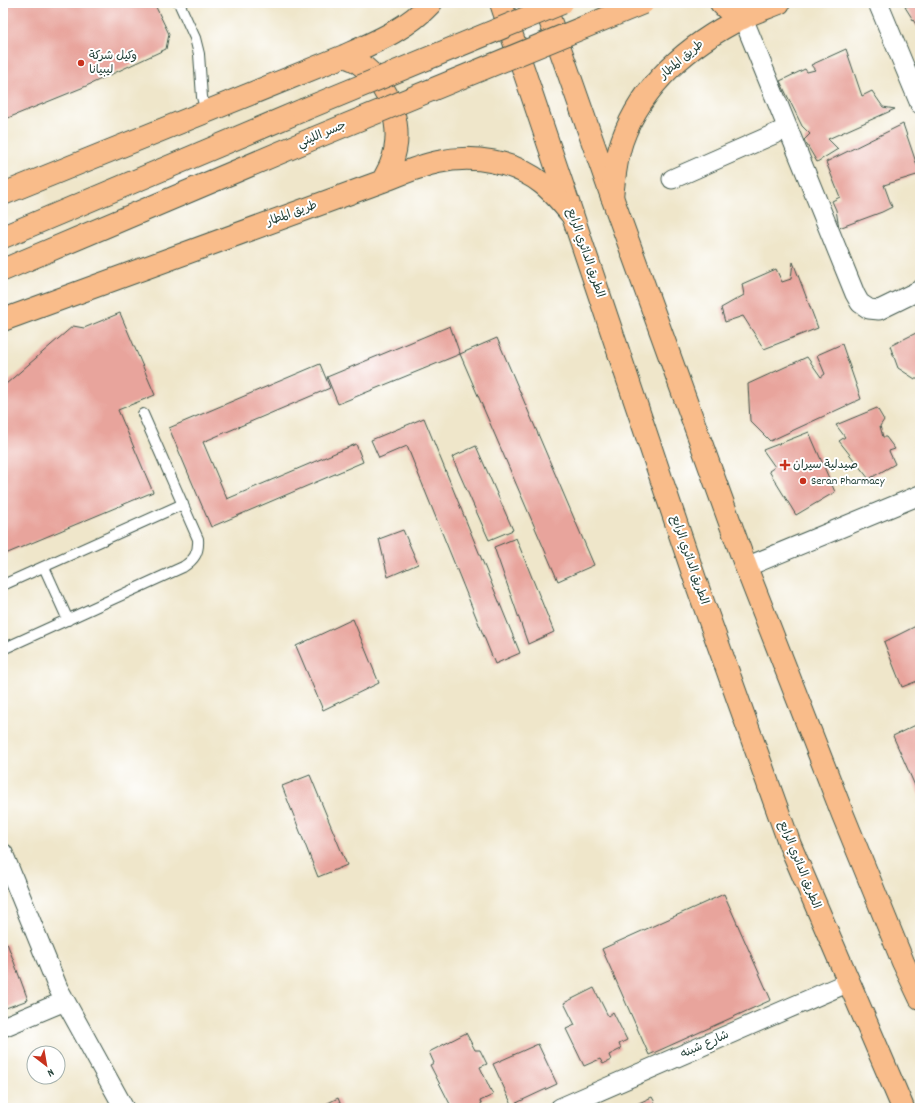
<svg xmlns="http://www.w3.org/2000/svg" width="923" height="1111" font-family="Dekko,'Playpen Sans Arabic',sans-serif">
<rect width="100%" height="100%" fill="#fff"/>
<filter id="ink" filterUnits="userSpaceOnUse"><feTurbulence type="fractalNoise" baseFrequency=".025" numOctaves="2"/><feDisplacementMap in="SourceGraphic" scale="8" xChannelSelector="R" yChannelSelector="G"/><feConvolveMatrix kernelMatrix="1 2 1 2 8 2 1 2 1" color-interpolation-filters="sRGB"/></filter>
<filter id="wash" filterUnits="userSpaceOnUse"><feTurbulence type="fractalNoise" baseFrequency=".012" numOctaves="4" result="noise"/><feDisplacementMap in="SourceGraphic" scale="16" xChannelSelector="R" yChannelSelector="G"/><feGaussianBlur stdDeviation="0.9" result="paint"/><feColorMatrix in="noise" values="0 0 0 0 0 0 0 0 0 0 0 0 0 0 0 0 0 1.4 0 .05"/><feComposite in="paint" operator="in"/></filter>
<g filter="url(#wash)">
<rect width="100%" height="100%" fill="#efe6ca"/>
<g id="blocks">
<path fill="#e8a49c" d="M 3,3 L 154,3 L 169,34 L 166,49 L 84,87 L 3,120 Z
M 916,3 L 920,3 L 920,31 L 905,7 Z
M 846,49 L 862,96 L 872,91 L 883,107 L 895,109 L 828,139 L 838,149 L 817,162 L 804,140 L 810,134 L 802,126 L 780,81 L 805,69 L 807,72 L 815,70 L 811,65 Z
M 903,124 L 920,174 L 884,185 L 892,207 L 882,212 L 839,228 L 836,210 L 832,201 L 840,197 L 826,162 Z
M 793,262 L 818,328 L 764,349 L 743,316 L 725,322 L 721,308 L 744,295 L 742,284 L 776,269 L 782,282 L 791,279 Z
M 120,313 L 155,395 L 118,410 L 153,492 L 3,555 L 3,385 L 6,384 L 73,326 L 84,328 Z
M 450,326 L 460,354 L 338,404 L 327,377 Z
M 920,331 L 920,379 L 915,379 L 898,368 L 890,346 Z
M 497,338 L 594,565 L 558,581 L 460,354 Z
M 842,344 L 861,399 L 770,441 L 750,421 L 748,384 L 807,357 L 821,377 L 825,374 L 817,355 Z
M 320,364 L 330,388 L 203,442 L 227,499 L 356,444 L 363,462 L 211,527 L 169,428 Z
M 877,408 L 884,420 L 880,426 L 883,437 L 886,437 L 895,449 L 889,451 L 895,464 L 869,479 L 839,441 L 845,437 L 836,425 Z
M 424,418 L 520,653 L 495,664 L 407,446 L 379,458 L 371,440 Z
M 809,432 L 835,492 L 796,515 L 769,471 L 775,467 L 763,450 Z
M 476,446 L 513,530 L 489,540 L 452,457 Z
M 403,530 L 418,564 L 388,577 L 379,539 Z
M 516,538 L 554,632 L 528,644 L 494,547 Z
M 353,619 L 379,683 L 323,710 L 296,646 Z
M 920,624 L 920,680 L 902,687 L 884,642 Z
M 920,723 L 920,797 L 893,736 Z
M 310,775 L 347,865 L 318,877 L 282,786 Z
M 724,894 L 771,1000 L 649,1055 L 602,949 Z
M 7,943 L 28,1000 L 3,1009 L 3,945 Z
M 594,988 L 608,1016 L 613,1012 L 627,1040 L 619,1044 L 621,1049 L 609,1055 L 611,1060 L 603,1064 L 600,1059 L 584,1066 L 566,1029 L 575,1025 L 564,1003 Z
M 466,1033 L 475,1050 L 480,1050 L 487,1064 L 480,1067 L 493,1095 L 480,1101 L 483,1108 L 452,1108 L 430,1065 L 434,1063 L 429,1052 Z
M 538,1044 L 557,1084 L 512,1105 L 493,1064 Z
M 652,1097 L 658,1108 L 628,1108 Z
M 338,1098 L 342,1108 L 318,1108 Z"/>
</g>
</g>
<g filter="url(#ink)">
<use href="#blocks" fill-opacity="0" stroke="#3e564a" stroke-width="1"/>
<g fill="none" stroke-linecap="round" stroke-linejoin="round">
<defs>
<path id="service" d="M 179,3 L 195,38 L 199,54 L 202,97 L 206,112
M 44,567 L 68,620
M 3,585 L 183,504
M 3,649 L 183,567 C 194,560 199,553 198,539 L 143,414"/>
<path id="minor" d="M 878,3 L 920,104
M 743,18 L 855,294 L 860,303 L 869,309 L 879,310 L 920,290
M 672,179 L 788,128
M 746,567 L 920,495
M 3,853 L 58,988 L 124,1108
M 3,1027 L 65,1001
M 560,1108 L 849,982"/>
<path id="primary" d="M 501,3 L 698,588 L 790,845 L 903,1108
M 544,3 L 612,197 L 746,567 L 843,815 L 903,962 L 920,998"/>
<path id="trunk" d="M 721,3 L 726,8 L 743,18
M 344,56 C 349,58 356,60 360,64 C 391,86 405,129 391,164 C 389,170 385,175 383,181
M 3,194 L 344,56 C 375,42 407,29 431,3
M 612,197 C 614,178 616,159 622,141 C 642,84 690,44 742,18 C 754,12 767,8 779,3
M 3,237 L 303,110
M 3,270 L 312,139
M 3,320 L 383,181 C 401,174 419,166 438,162 C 473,154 514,161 543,184 C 554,193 563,204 572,215"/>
</defs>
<use href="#service" stroke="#3e564a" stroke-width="12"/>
<use href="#minor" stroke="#3e564a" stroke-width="21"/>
<use href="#primary" stroke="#3e564a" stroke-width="24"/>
<use href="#trunk" stroke="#3e564a" stroke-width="24"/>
<use href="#service" stroke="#fff" stroke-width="10"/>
<use href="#minor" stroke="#fff" stroke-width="19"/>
<use href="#primary" stroke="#f9bc8a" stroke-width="22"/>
<use href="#trunk" stroke="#f9bc8a" stroke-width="22"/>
<defs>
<path id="trunk-bridge" d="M 303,110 L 562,3
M 312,139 L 643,3"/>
</defs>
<use href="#trunk-bridge" stroke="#3e564a" stroke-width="24" stroke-linecap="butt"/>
<use href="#trunk-bridge" stroke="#f9bc8a" stroke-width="22"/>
</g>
</g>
<g fill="#c8321e" stroke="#fff" stroke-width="1.5">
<circle cx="81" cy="63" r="4"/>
<path d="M783 459h4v4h4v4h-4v4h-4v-4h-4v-4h4z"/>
<circle cx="803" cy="481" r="4"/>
</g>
<g text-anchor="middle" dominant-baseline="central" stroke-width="4" stroke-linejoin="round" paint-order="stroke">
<g font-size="12" fill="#1f3d34" stroke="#fff" text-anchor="start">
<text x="89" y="56">وكيل شركة<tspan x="89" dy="14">ليبيانا</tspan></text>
<text x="793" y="465">صيدلية سيران</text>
<text x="811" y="481">Seran Pharmacy</text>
</g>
<g font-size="12" fill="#1f3d34" stroke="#fff">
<text transform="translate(682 60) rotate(-40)">طريق المطار</text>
<text transform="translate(322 135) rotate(-23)">جسر الليثي</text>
<text transform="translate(292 214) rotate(-20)">طريق المطار</text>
<text transform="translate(585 253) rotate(71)">الطريق الدائري الرابع</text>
<text transform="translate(689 560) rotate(71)">الطريق الدائري الرابع</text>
<text transform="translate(799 865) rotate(68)">الطريق الدائري الرابع</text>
<text transform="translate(705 1045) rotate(-24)">شارع شبنه</text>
</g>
</g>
<rect width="923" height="1111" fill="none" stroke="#fff" stroke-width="16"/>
<g transform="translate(46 1065) rotate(149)"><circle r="19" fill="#ffffff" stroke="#a5b1ae"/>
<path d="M0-3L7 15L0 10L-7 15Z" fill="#c8321e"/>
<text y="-6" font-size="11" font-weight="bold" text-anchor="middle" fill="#1f3d34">N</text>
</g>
</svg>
